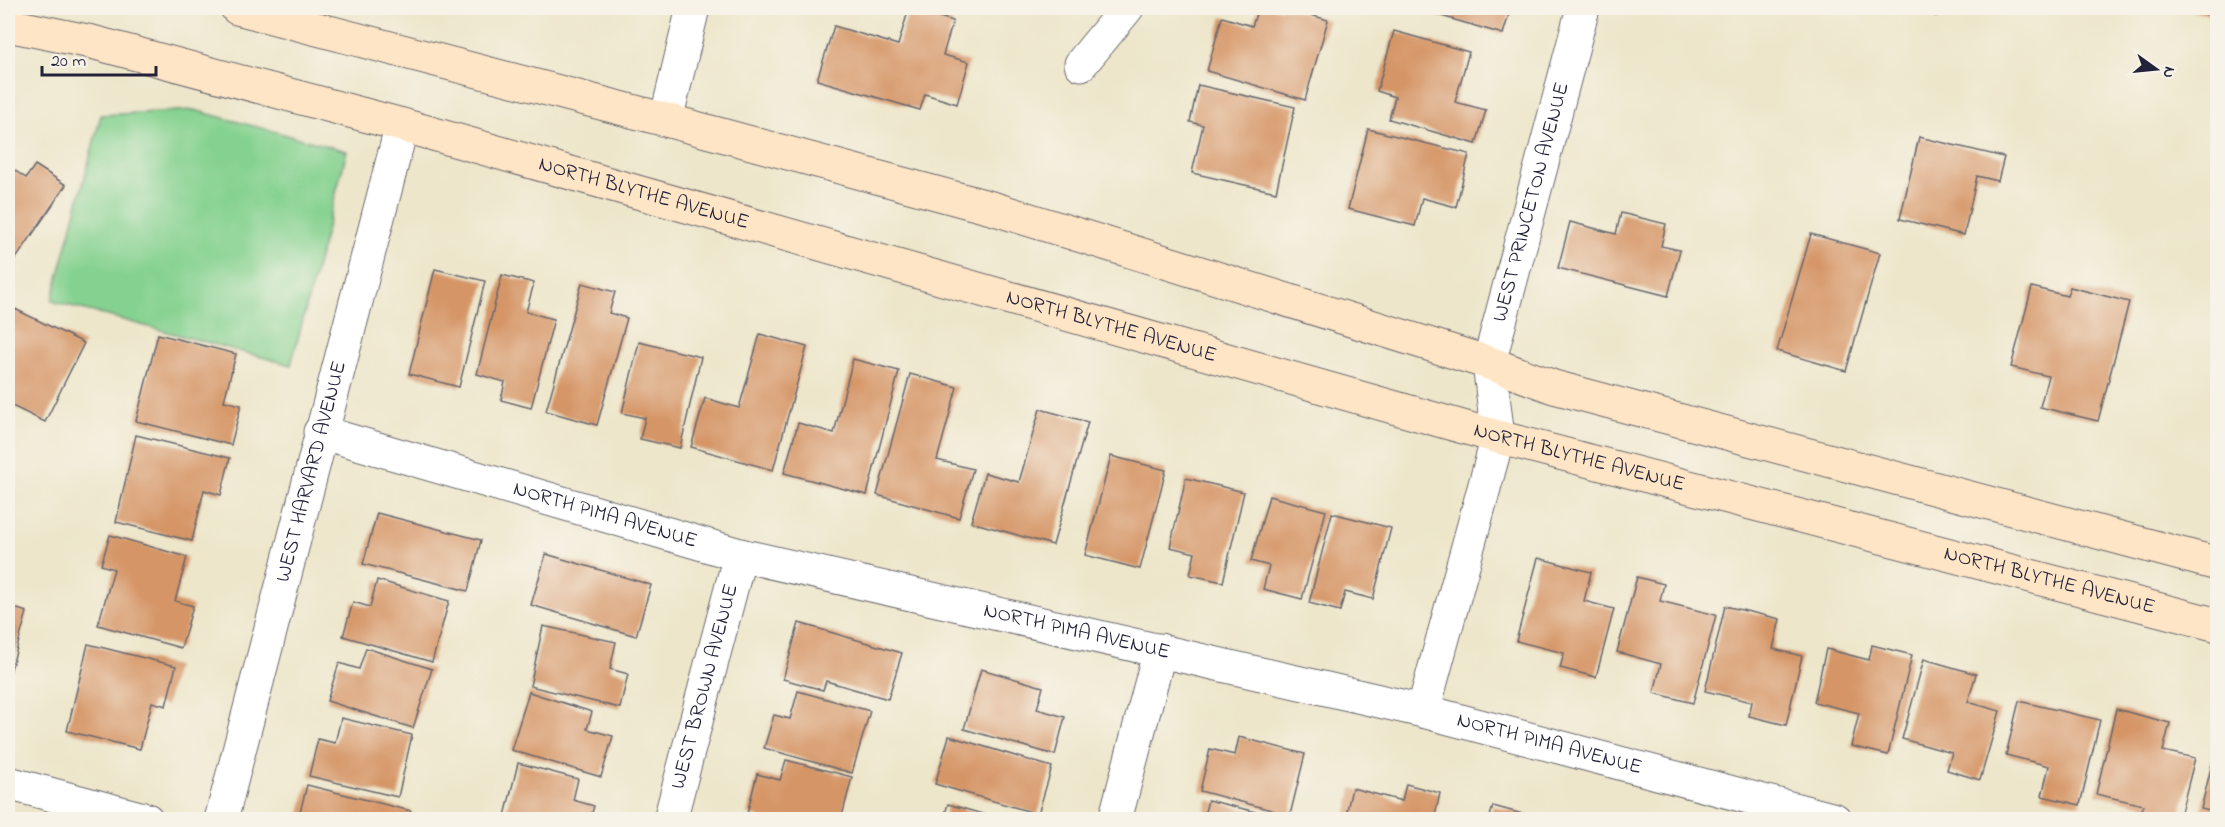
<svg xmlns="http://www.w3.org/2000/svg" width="2225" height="827" font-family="'Indie Flower',sans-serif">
<rect width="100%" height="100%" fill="#f7f3e8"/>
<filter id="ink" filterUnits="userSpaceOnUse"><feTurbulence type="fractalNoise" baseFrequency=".0167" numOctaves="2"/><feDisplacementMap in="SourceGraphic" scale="12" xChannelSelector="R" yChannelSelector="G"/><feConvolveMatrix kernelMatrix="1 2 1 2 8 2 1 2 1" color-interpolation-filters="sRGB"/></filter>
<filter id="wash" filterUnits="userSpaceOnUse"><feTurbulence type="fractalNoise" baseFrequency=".008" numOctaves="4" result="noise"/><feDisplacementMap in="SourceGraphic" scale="24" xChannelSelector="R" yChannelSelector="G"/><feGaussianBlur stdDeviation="1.35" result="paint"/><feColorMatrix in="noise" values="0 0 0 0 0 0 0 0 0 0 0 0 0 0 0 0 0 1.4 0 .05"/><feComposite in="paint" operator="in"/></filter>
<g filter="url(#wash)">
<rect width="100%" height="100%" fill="#ede6ca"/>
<path fill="#85d290" stroke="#547a66" stroke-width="1.5" d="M 194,110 L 347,151 L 291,365 L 52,301 L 101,115 Z"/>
<g id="blocks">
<path fill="#d59566" d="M 909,8 L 953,21 L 943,55 L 969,62 L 957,104 L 925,94 L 920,110 L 817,80 L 834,26 L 898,45 Z
M 1258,8 L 1286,8 L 1328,20 L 1305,100 L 1207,71 L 1222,17 L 1252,26 Z
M 1433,8 L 1511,8 L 1503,34 L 1431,13 Z
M 1906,8 L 1938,8 L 1936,16 Z
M 2181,8 L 2218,8 L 2218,17 Z
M 1394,31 L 1469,52 L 1455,102 L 1486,110 L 1476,144 L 1389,119 L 1395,97 L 1377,91 Z
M 1198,85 L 1295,107 L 1276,192 L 1192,173 L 1203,125 L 1190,122 Z
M 1368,129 L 1469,154 L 1456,207 L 1422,198 L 1415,226 L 1348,209 Z
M 1919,137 L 2004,157 L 1998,181 L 1977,176 L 1964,235 L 1900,219 Z
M 35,165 L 66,185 L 11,266 L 8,264 L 8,166 L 26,178 Z
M 1621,213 L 1666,224 L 1661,246 L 1680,250 L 1668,296 L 1558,268 L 1570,222 L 1616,234 Z
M 1811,234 L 1880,253 L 1846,371 L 1777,351 Z
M 435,269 L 485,281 L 459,387 L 409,374 Z
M 502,275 L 534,283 L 526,312 L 554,319 L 531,408 L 501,400 L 505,382 L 477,374 Z
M 582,283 L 615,292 L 609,313 L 627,318 L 597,425 L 546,411 Z
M 2032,287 L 2067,296 L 2070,287 L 2129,302 L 2098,421 L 2040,407 L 2048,376 L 2011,367 Z
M 15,309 L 84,343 L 45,422 L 8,404 L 8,324 Z
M 158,334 L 236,354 L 224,401 L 241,405 L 231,445 L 136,421 Z
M 760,334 L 807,347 L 773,470 L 691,447 L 705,398 L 739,408 Z
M 639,342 L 701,357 L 680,448 L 640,439 L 645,418 L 622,413 Z
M 853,359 L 899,371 L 867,495 L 784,473 L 798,423 L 834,433 Z
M 910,374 L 957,387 L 937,460 L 973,469 L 959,518 L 877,495 Z
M 1040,409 L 1088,422 L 1053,545 L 971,522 L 985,473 L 1019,482 Z
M 136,435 L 230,458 L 221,495 L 204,490 L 192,541 L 116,522 Z
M 1111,456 L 1166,470 L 1140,569 L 1085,555 Z
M 1186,478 L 1244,492 L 1223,582 L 1190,575 L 1195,553 L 1170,547 Z
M 1269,496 L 1326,511 L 1302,599 L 1263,589 L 1269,566 L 1251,561 Z
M 377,513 L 481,540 L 468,591 L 363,564 Z
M 1332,513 L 1391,528 L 1373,599 L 1345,592 L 1340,611 L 1309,603 Z
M 110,535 L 187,557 L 175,601 L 193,606 L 181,648 L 98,625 L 114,569 L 101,565 Z
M 546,554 L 651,585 L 636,636 L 531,605 Z
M 1538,558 L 1591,572 L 1584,601 L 1614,609 L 1596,677 L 1560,668 L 1564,653 L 1516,641 Z
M 1637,577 L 1664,584 L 1660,601 L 1716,615 L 1693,703 L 1654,693 L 1661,664 L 1617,652 Z
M 377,580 L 449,601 L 432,662 L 343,636 L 353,602 L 370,607 Z
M 8,606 L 27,612 L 8,680 Z
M 1725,606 L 1780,619 L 1773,649 L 1802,656 L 1786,725 L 1749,716 L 1752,702 L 1705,691 Z
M 799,623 L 902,653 L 888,699 L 826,681 L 823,690 L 783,679 Z
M 543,626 L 616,642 L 610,669 L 628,674 L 620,708 L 530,686 Z
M 88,644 L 176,666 L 166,706 L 152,702 L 140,749 L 67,731 Z
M 1872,645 L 1912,655 L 1888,755 L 1851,746 L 1859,713 L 1814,702 L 1826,649 L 1869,660 Z
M 366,648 L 432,669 L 413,728 L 327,701 L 339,663 L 359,669 Z
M 1924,659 L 1976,674 L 1968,702 L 2000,711 L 1980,780 L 1947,770 L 1952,753 L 1902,739 Z
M 981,669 L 1043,687 L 1037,709 L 1065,717 L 1055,755 L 964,729 Z
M 798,691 L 870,711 L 852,773 L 764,748 L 774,715 L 790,719 Z
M 529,692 L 592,712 L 587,729 L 613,736 L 601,777 L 511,750 Z
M 2019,701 L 2100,720 L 2080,805 L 2042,796 L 2049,766 L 2006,755 Z
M 2116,709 L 2170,723 L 2163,751 L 2195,758 L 2179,820 L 2139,820 L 2143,805 L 2096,794 Z
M 341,718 L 412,735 L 398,797 L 309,776 L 318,739 L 335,743 Z
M 949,736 L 1052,767 L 1038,814 L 935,784 Z
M 1239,737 L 1305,754 L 1290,815 L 1200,791 L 1210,749 L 1235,755 Z
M 2217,743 L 2218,743 L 2218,813 L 2201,809 Z
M 786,760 L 852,777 L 841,820 L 766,820 L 747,814 L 757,774 L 780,780 Z
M 518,763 L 578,779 L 573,800 L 594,806 L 590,820 L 504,820 Z
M 1406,784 L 1440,793 L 1434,820 L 1345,820 L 1352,788 L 1402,801 Z
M 307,785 L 411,811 L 409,820 L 298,820 Z
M 1208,800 L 1284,819 L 1284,820 L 1203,820 Z
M 948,804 L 1000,819 L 1000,820 L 943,820 Z
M 1493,806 L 1541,819 L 1541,820 L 1489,820 Z"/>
</g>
</g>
<g filter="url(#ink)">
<use href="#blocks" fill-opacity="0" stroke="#69676d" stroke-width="1.5"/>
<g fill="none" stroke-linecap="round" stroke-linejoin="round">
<defs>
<g id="street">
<path d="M 1081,64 L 1127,8"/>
<path d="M 666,120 L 693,8"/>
<path id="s1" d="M 320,432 L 740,555 L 1423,711 L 1835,820"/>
<path id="s2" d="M 1423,711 L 1498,437 L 1489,363 L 1583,8"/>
<path d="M 8,783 L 147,820"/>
<path id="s3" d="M 221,820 L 402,125"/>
<path id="s4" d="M 670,820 L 740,555"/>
<path d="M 1115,820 L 1160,650"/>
</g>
<g id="secondary">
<path d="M 237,8 L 666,120 L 995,209 L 1489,363 L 1554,387 L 2218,564"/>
<path id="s5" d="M 8,25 L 92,42 L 402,125 L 1498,437 L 2218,625"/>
</g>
</defs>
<use href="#street" stroke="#69676d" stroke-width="35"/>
<use href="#secondary" stroke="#69676d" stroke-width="35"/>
<use href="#street" stroke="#fff" stroke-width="33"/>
<use href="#secondary" stroke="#fee5c5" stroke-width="33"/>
</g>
</g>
<g text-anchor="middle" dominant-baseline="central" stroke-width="4.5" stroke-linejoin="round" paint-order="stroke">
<g font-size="21" fill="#22223b" stroke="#f7f3e8">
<text stroke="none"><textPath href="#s5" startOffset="658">NORTH BLYTHE AVENUE</textPath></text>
<text stroke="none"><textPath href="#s2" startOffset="525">WEST PRINCETON AVENUE</textPath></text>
<text stroke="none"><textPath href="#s5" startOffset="1144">NORTH BLYTHE AVENUE</textPath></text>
<text stroke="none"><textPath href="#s5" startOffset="1630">NORTH BLYTHE AVENUE</textPath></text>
<text stroke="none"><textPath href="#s3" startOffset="360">WEST HARVARD AVENUE</textPath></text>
<text stroke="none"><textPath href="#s1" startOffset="297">NORTH PIMA AVENUE</textPath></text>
<text stroke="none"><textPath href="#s5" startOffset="2116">NORTH BLYTHE AVENUE</textPath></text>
<text stroke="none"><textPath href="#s1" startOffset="783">NORTH PIMA AVENUE</textPath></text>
<text stroke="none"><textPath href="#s4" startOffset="138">WEST BROWN AVENUE</textPath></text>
<text stroke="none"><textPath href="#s1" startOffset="1269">NORTH PIMA AVENUE</textPath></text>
</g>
</g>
<rect width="2225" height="827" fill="none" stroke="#f7f3e8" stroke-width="30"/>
<g transform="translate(2156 69) rotate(105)" stroke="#f7f3e8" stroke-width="4.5" paint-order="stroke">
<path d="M0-4.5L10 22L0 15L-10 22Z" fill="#22223b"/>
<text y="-9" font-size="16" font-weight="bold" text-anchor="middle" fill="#22223b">N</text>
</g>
<path d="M42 66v9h114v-9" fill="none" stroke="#22223b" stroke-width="3"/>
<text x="51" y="66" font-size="18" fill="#22223b" stroke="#f7f3e8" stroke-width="4.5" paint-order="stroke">20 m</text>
</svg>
